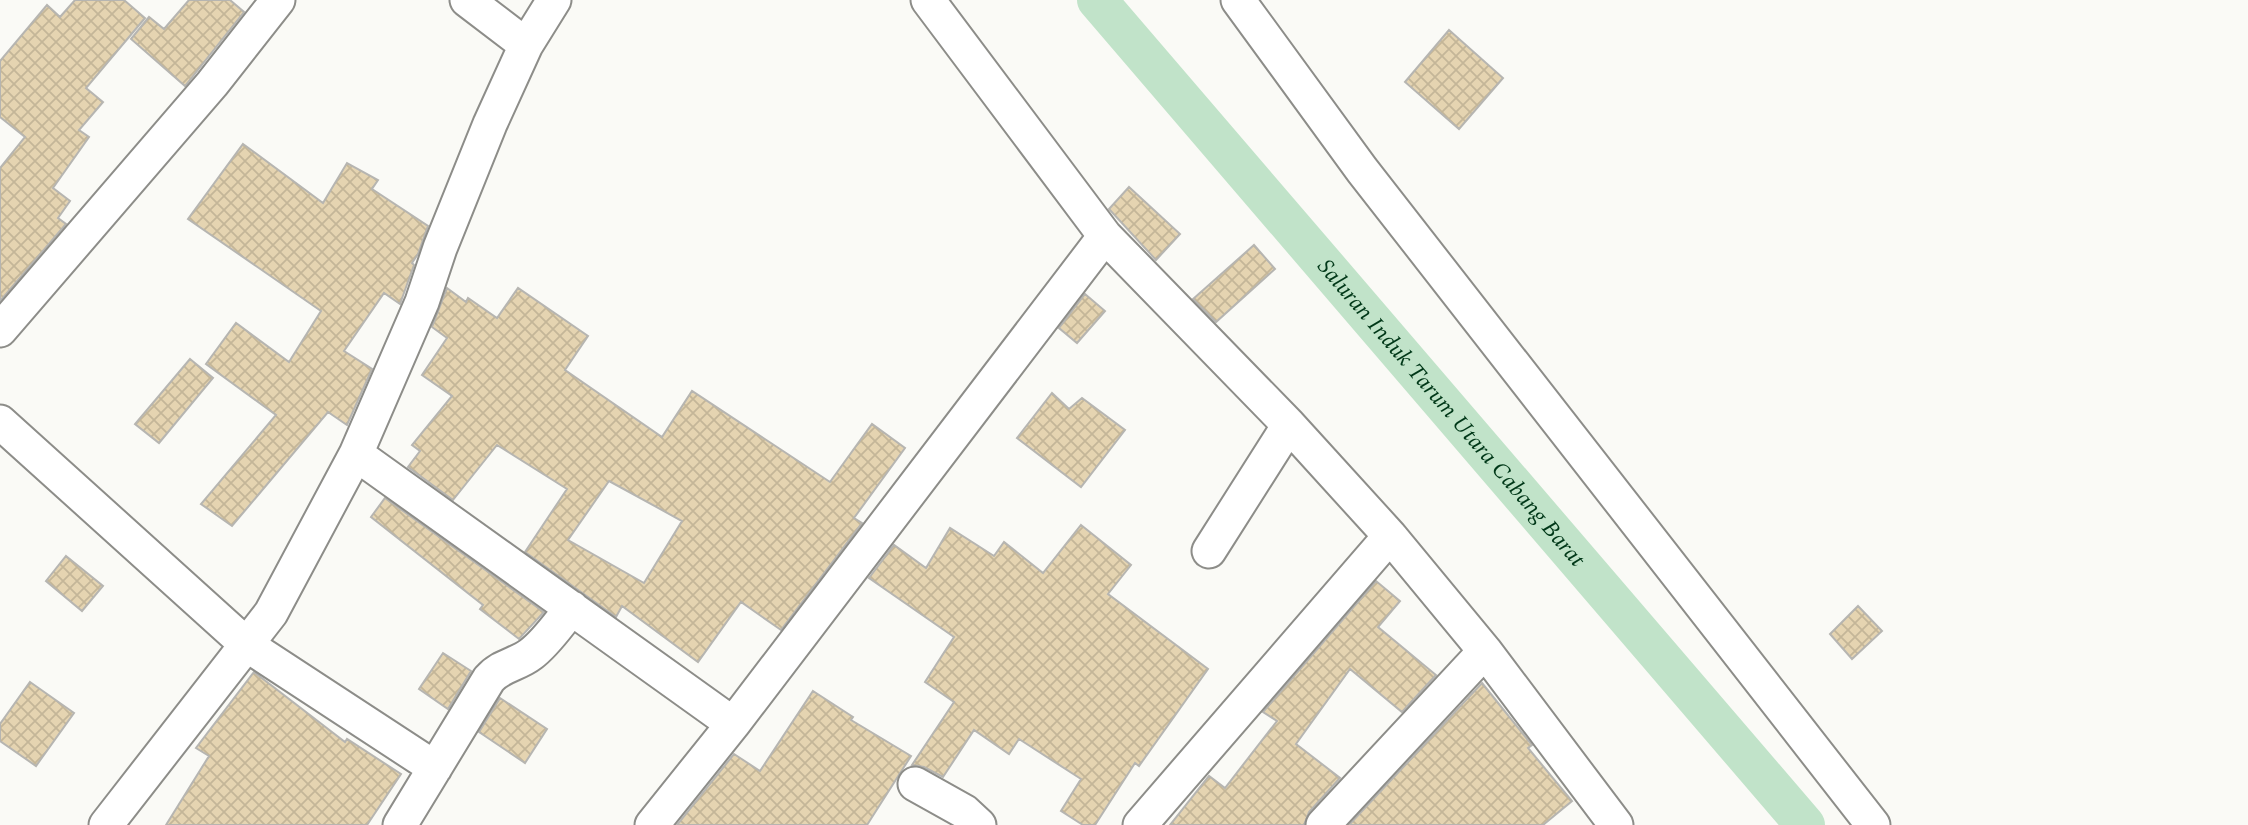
<svg xmlns="http://www.w3.org/2000/svg" width="2248" height="825" font-family="Spectral,serif">
<defs>
<pattern id="building-cross-hatch" width="8" height="8" patternUnits="userSpaceOnUse" patternTransform="scale(1.75)"><rect width="8" height="8" fill="#e5d4b1"/><path d="M0 0l8 8M0 8l8-8" fill="none" stroke="#c4b698"/></pattern>
</defs>
<rect width="100%" height="100%" fill="#fafaf6"/>
<g fill="none" stroke-linecap="round" stroke-linejoin="round">
<path stroke="#c1e3c9" stroke-width="40" id="s1" d="M 1097,0 L 1805,825"/>
</g>
<path fill="url(#building-cross-hatch)" stroke="#b6b5b1" stroke-width="2" fill-rule="evenodd" d="M 75,0 L 124,0 L 145,18 L 86,88 L 103,102 L 79,130 L 89,137 L 53,188 L 70,201 L 58,218 L 66,224 L 0,301 L 0,168 L 25,137 L 0,117 L 0,61 L 47,5 L 60,17 Z
M 189,0 L 230,0 L 244,12 L 185,86 L 131,39 L 149,17 L 164,29 Z
M 1449,30 L 1503,78 L 1459,129 L 1405,82 Z
M 243,144 L 323,203 L 347,163 L 378,180 L 372,189 L 428,226 L 418,254 L 412,263 L 414,265 L 400,304 L 384,293 L 344,351 L 372,369 L 347,425 L 328,412 L 232,526 L 201,504 L 276,415 L 206,364 L 236,323 L 289,362 L 321,311 L 188,219 Z
M 1129,187 L 1180,234 L 1156,260 L 1109,209 Z
M 1254,245 L 1275,269 L 1216,322 L 1193,299 Z
M 447,288 L 466,302 L 468,298 L 497,318 L 518,288 L 588,336 L 565,370 L 662,437 L 692,391 L 830,482 L 872,424 L 905,448 L 854,518 L 862,523 L 781,630 L 741,602 L 698,662 L 622,606 L 616,617 L 525,552 L 567,489 L 497,445 L 453,500 L 408,467 L 420,451 L 412,445 L 452,396 L 422,375 L 447,338 L 432,327 ZM 609,481 L 682,521 L 644,583 L 568,540 Z
M 1085,294 L 1105,311 L 1077,343 L 1059,328 Z
M 190,359 L 213,378 L 159,443 L 135,424 Z
M 1052,393 L 1069,409 L 1082,398 L 1125,430 L 1081,487 L 1017,438 Z
M 385,498 L 544,612 L 519,639 L 480,609 L 483,605 L 371,517 Z
M 1081,525 L 1131,565 L 1108,594 L 1208,669 L 1139,766 L 1135,763 L 1095,825 L 1083,825 L 1061,811 L 1081,779 L 1019,739 L 1009,754 L 974,730 L 943,777 L 924,767 L 912,765 L 954,702 L 925,682 L 954,637 L 869,578 L 894,545 L 926,568 L 950,528 L 994,556 L 1004,542 L 1043,573 Z
M 66,556 L 103,586 L 82,611 L 46,581 Z
M 1376,581 L 1400,601 L 1378,627 L 1436,675 L 1402,712 L 1350,669 L 1296,744 L 1340,778 L 1309,812 L 1304,825 L 1170,825 L 1209,776 L 1225,788 L 1277,721 L 1263,712 Z
M 1858,606 L 1882,631 L 1852,659 L 1830,634 Z
M 443,653 L 471,671 L 448,709 L 419,689 Z
M 254,672 L 345,742 L 347,739 L 401,774 L 367,825 L 166,825 L 209,756 L 196,748 Z
M 30,682 L 74,713 L 36,766 L 0,741 L 0,724 Z
M 1482,683 L 1532,745 L 1528,748 L 1572,801 L 1543,825 L 1349,825 Z
M 813,691 L 853,717 L 851,720 L 911,756 L 867,825 L 677,825 L 734,754 L 760,771 Z
M 500,698 L 547,729 L 525,763 L 479,732 Z"/>
<g fill="none" stroke-linecap="round" stroke-linejoin="round">
<defs>
<path id="street" d="M 467,0 L 526,45
M 928,0 L 1105,236 L 1289,425 L 1390,536 L 1485,651 L 1616,825
M 1238,0 L 1362,170 L 1873,825
M 0,330 L 212,84 L 278,0
M 0,422 L 247,645 L 435,768
M 356,454 L 733,724
M 1209,551 L 1289,425
M 915,784 L 965,812 L 979,825
M 106,825 L 271,613 L 356,454 L 422,302 L 440,248 L 490,124 L 526,45 L 554,0
M 400,825 L 489,679 C 501,665 517,665 531,654 C 547,642 559,623 572,608
M 652,825 L 733,724 L 1105,236
M 1140,825 L 1390,536
M 1323,825 L 1485,651"/>
</defs>
<use href="#street" stroke="#8d8d89" stroke-width="37"/>
<use href="#street" stroke="#fff" stroke-width="33"/>
</g>
<g text-anchor="middle" dominant-baseline="central" stroke-width="6" stroke-linejoin="round" paint-order="stroke">
<g font-size="23" font-style="italic" fill="#003818" stroke="#fafaf6">
<text stroke="none"><textPath href="#s1" startOffset="544">Saluran Induk Tarum Utara Cabang Barat</textPath></text>
</g>
</g>
</svg>
